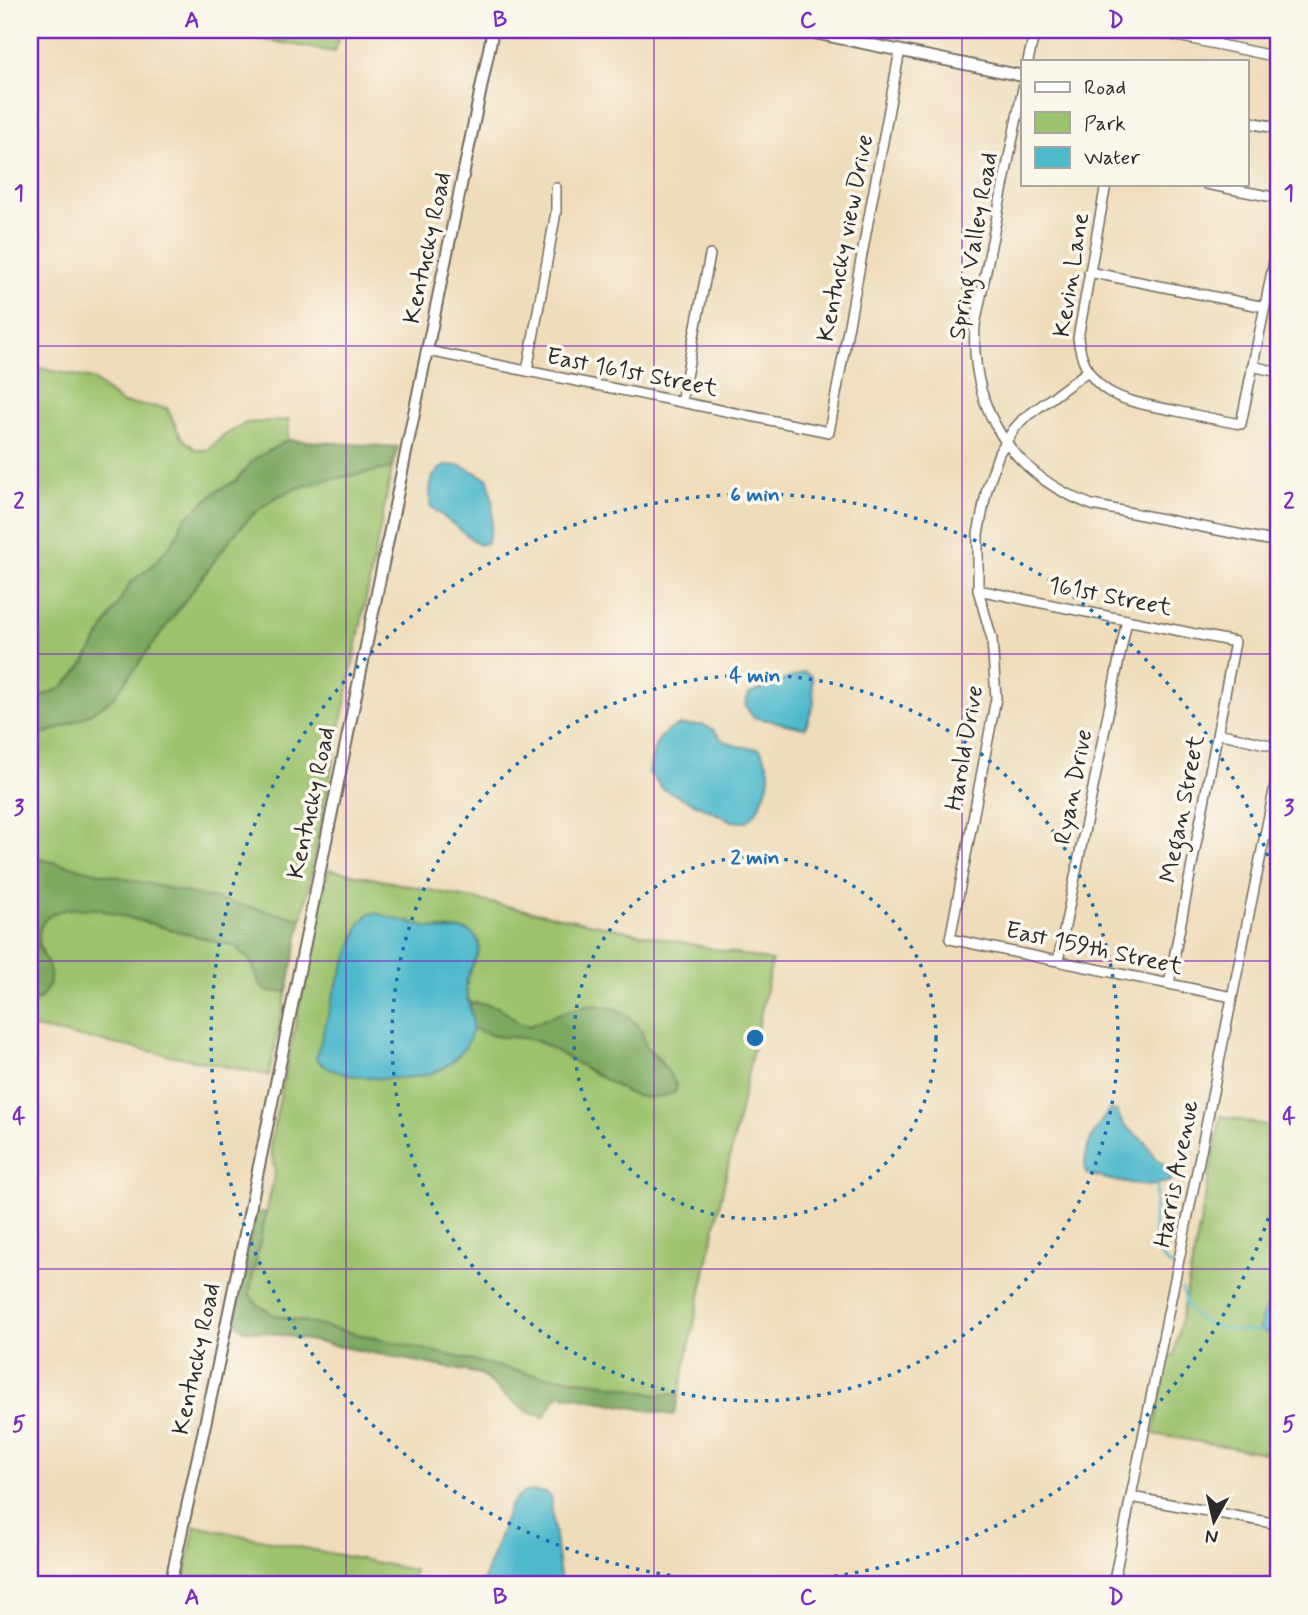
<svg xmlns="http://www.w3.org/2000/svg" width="1308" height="1615" font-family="Mynerve,sans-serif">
<rect width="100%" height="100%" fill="#fbf7ec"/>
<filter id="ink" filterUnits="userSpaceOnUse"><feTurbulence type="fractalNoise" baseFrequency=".0143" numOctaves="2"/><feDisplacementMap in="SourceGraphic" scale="14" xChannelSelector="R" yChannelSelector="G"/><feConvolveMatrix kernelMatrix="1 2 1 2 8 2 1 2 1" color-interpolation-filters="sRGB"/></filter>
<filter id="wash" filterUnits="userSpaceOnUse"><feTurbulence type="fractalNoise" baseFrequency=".00686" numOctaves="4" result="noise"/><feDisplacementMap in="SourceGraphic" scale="28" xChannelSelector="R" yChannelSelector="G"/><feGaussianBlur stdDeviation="1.57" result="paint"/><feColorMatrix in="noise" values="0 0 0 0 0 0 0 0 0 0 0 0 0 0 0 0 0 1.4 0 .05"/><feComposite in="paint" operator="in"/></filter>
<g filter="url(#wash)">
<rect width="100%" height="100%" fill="#efdcba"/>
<path fill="#9cc26d" stroke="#64764c" stroke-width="2" fill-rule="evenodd" d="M 210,30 L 340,30 L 335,52 Z
M 30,366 L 92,379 L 122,403 L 167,408 L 181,437 L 196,450 L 208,450 L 223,436 L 246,423 L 289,420 L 288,440 L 254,459 L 236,481 L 217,491 L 184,519 L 174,541 L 153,565 L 130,583 L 85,662 L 74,676 L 60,689 L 30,700 Z
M 392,468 L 302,919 L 30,857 L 30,739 C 60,729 88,718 113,698 L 232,537 C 244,524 256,510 272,500 C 305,480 354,476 392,468 Z
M 328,869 L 772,961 L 679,1394 L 657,1395 L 603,1383 L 531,1374 L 274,1315 L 257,1304 L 249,1294 L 275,1172 L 270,1145 ZM 410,921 L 426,928 L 467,930 L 478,953 C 469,971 462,983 470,1003 C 492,1002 509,1024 529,1026 C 558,1014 589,998 620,1012 C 634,1019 642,1031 645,1046 L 659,1058 L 677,1087 L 675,1092 C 657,1099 646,1100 628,1093 L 542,1043 C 527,1036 511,1038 495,1036 C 487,1034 481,1029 472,1029 L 471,1033 L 417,1076 L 370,1077 L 334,1071 L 320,1063 L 335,990 L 361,922 Z
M 73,907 L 97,909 L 236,947 C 241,953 249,958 252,965 C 263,988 257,994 287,991 L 269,1075 L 30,1027 L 30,1003 L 41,998 L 49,967 C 41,952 30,926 50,914 C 57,911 66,910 73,907 Z
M 1221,1116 L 1278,1128 L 1278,1455 L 1153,1434 L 1169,1355 L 1174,1356 Z
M 195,1526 L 414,1570 L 410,1585 L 183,1585 Z"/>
<path fill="#7da860" stroke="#546a46" stroke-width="2" d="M 288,440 L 398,447 L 392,468 C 354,476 305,480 272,500 C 256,510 244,524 232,537 L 113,698 C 88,718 60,729 30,739 L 30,700 L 60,689 L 74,676 L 85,662 L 130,583 L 153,565 L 174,541 L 184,519 L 217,491 L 236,481 L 254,459 Z
M 30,857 L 302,919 L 287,991 C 256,994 263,988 252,964 C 249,958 241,952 236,947 L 97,909 C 69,907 35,908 39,945 C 40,952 46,958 48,965 C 55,983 46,996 30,1003 Z
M 470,1003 C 479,1003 491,1004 499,1008 C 511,1014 515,1024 529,1026 C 560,1013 598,993 628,1016 C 633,1019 640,1028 642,1033 C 645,1038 643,1044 647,1048 C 659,1062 670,1070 677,1087 L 675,1092 C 657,1099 646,1100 628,1093 L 542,1043 C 527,1036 511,1038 495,1036 C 487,1034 481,1030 472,1029 Z
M 266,1212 L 249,1294 L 257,1304 L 274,1315 L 531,1374 L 603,1383 L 657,1395 L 679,1394 L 674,1415 L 559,1394 L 544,1417 L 528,1412 L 509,1399 L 480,1374 L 266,1332 L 244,1330 L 237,1324 L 235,1309 L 255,1213 Z"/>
<path fill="#4fb9cc" stroke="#3d727c" stroke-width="2" d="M 447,465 L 462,466 L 488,479 C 494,501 495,522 487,543 L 479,545 L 430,506 C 430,488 428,473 447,465 Z
M 805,672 L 812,677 L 814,704 L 805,728 L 753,717 L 745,705 L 749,694 Z
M 680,725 L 702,725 L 713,729 L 722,740 L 737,746 L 760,749 C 764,756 768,763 769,771 C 770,784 758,818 744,822 C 741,822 735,821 732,821 L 663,789 L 649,773 C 653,749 656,733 680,725 Z
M 375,913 C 397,918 420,928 442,930 C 452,931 465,927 473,934 C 488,946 471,964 467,977 C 460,999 483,1018 466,1045 C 460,1056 446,1068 434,1072 C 408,1082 334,1082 316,1058 L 335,990 L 361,922 L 369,914 Z
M 1109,1110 L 1117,1111 L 1122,1123 L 1146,1143 L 1155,1158 L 1173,1170 L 1171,1181 L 1149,1186 L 1115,1181 L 1086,1174 C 1081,1150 1095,1130 1109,1110 Z
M 1275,1300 L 1278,1300 L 1278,1334 L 1260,1331 C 1260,1317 1264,1308 1275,1300 Z
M 533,1491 L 546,1493 L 550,1497 L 561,1585 L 482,1585 L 510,1505 L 524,1492 Z"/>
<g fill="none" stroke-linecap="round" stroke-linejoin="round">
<path stroke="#4fb9cc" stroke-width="2.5" d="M 1157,1184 C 1155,1203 1149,1242 1162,1257 C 1165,1261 1171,1265 1175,1268
M 1182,1290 C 1185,1296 1186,1307 1190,1311 C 1205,1330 1238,1331 1260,1331"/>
</g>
</g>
<g filter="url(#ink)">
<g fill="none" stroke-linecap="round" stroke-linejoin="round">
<defs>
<path id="minor" d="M 1148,30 L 1278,57
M 1216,44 L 1219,30
M 1028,61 L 1035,30
M 1023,88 L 975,325 C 970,410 1012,475 1092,505 L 1278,542
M 1106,184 L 1078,338 C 1085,395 1124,401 1172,410 C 1195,415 1218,420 1241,424 L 1278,242
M 1206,184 L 1278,198
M 1089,272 L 1265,307
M 428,351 L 829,432 L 900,50
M 1252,366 L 1278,372
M 527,371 L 556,212 L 556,188
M 1088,371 L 1023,419 L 1014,429 L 999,453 L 987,489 L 978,534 L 978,590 L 992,639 L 996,698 L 950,939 L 1232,997
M 681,402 L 710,255
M 978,590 L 1235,642 L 1169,984
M 1218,733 L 1278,747
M 1058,961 L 1127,620
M 1131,1497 L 1278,1524
M 1113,1585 L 1278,771"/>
<path id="tertiary" d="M 800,30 L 1023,76
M 1247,122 L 1278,128
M 170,1585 L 219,1360 L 493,30"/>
</defs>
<use href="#minor" stroke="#70695d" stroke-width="12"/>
<use href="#tertiary" stroke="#70695d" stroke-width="14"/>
<use href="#minor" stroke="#fff" stroke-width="9"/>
<use href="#tertiary" stroke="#fff" stroke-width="10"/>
</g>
</g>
<path fill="none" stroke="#7b2cbf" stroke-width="2" stroke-opacity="0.55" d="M 346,30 L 346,1585M 654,30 L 654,1585M 962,30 L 962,1585M 30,346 L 1278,346M 30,654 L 1278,654M 30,961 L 1278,961M 30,1269 L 1278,1269"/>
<g fill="none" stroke="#1f6fb2" stroke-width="3.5" stroke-dasharray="3.5 7">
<circle cx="755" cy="1038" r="181"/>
<circle cx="755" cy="1038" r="363"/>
<path d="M1278 1188A544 544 0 1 1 1278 888"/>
</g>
<g text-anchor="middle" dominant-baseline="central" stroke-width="7" stroke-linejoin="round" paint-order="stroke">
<g font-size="24" fill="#2b2b2b" stroke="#fbf7ec">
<text transform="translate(846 238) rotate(-79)">Kentucky view Drive</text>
<text transform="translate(974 246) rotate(-80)">Spring Valley Road</text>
<text transform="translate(428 248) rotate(-78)">Kentucky Road</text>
<text transform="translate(1072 275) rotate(-81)">Kevin Lane</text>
<text transform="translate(632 373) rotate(11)">East 161st Street</text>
<text transform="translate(1110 597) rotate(11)">161st Street</text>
<text transform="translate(965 748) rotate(-80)">Harold Drive</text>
<text transform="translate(1074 787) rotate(-79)">Ryan Drive</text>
<text transform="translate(312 803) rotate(-78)">Kentucky Road</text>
<text transform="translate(1183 809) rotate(-79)">Megan Street</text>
<text transform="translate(1094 949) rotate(12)">East 159th Street</text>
<text transform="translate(1177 1174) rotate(-79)">Harris Avenue</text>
<text transform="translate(197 1359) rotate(-78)">Kentucky Road</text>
</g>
</g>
<circle cx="755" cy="1038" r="10" fill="#1f6fb2" stroke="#fbf7ec" stroke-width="3.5"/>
<g font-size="21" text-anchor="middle" font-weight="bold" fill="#1f6fb2" stroke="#fbf7ec" stroke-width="7" stroke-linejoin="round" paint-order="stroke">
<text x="755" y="501">6 min</text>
<text x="755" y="682">4 min</text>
<text x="755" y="864">2 min</text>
</g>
<rect width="1308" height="1615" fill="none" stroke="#fbf7ec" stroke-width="77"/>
<rect x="1021" y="60" width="228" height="126" fill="#fbf7ec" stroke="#a8a59f" stroke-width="2"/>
<rect x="1035" y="82" width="35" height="10" fill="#ffffff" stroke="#a8a59f" stroke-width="2"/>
<text x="1084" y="94" font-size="21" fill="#2b2b2b">Road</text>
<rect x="1035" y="112" width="35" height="21" fill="#9cc26d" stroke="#a8a59f" stroke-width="2"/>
<text x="1084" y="130" font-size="21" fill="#2b2b2b">Park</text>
<rect x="1035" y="147" width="35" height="21" fill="#4fb9cc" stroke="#a8a59f" stroke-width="2"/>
<text x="1084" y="164" font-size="21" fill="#2b2b2b">Water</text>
<g transform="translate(1214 1521) rotate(188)" stroke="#fbf7ec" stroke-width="5" paint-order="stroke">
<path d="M0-5L12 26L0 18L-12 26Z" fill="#2b2b2b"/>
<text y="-10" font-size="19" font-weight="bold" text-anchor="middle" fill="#2b2b2b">N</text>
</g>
<rect x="38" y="38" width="1232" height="1538" fill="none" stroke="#7b2cbf" stroke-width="2.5"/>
<g font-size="23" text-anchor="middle" font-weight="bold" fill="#7b2cbf">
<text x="192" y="27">A</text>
<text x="500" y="27">B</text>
<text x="808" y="27">C</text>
<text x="1116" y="27">D</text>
<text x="19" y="200">1</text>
<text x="1289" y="200">1</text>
<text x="19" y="508">2</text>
<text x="1289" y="508">2</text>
<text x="19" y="815">3</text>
<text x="1289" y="815">3</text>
<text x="19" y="1123">4</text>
<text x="1289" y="1123">4</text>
<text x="19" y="1431">5</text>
<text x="1289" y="1431">5</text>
<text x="192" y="1604">A</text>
<text x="500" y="1604">B</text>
<text x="808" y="1604">C</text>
<text x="1116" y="1604">D</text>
</g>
</svg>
